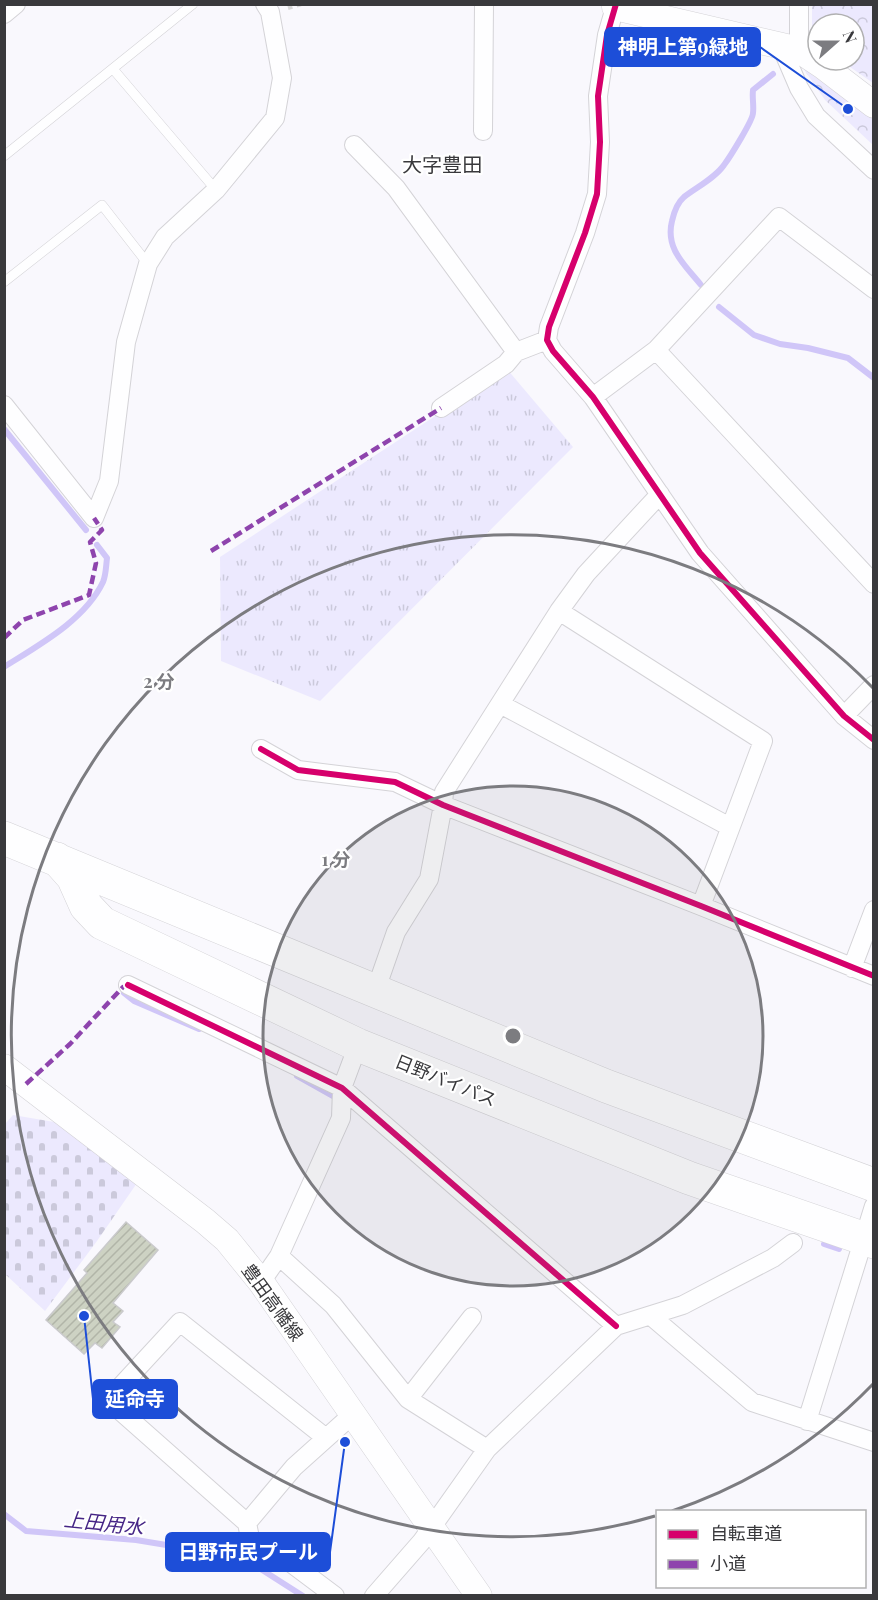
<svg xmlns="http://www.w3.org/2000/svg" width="878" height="1600" font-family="'Playfair Display','Noto Sans JP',serif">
<defs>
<pattern id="grass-tufts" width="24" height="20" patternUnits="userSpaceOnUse" patternTransform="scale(1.5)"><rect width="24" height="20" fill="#ece9fe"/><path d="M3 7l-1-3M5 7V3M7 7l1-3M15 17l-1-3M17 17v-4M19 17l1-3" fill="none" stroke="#cbc9db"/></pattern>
<pattern id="forest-crowns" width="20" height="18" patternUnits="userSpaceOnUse" patternTransform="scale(1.5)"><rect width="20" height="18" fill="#ece9fe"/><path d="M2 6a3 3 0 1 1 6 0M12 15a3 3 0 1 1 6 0" fill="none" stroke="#cbc9db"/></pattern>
<pattern id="cemetery-stones" width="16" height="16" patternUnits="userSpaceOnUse" patternTransform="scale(1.5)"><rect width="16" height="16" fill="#ece9fe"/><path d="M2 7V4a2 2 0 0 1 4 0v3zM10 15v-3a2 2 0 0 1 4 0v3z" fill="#cbc9db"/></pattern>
<pattern id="building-hatch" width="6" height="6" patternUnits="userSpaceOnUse" patternTransform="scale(1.5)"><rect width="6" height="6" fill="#cdd2c3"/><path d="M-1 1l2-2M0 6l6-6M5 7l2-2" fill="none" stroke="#b1b5a8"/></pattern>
</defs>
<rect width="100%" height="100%" fill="#f9f8fd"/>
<path fill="url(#grass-tufts)" d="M 507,369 L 573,447 L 320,701 L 221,661 L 220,557 Z"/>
<path fill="url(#forest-crowns)" d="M 812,5 L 873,5 L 873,83 L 840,60 L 854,60 L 854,24 L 818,24 L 817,44 L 812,35 Z
M 803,68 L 873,118 L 873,145 L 825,100 Z"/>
<path fill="url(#cemetery-stones)" d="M 13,1115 L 66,1124 L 137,1183 L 97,1241 L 45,1311 L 5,1274 L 5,1124 Z"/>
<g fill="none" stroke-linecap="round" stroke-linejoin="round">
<path stroke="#d0c6f8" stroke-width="6" d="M 701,285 C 685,265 665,249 672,221 C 674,212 677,203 684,197 C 697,187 715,178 724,165 C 730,157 753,120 753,113 C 754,105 752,98 753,90 L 773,74
M 719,307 L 754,335 L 780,344 L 808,348 L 848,358 L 874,378
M 4,429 L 86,530
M 4,667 C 39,645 85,620 103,582 C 106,575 106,566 107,558 L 97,545
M 124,993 L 134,1001 L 199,1029
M 297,1076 L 338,1099
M 824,1244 L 839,1249
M 4,1514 L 26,1531 L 136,1540 L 215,1553 L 248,1561 L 303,1596"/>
</g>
<path fill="url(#building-hatch)" stroke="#cacacc" stroke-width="1.5" d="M 126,1222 L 158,1250 L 113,1303 L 123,1311 L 113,1322 L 120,1327 L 102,1348 L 95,1343 L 84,1354 L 46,1320 L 87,1273 L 84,1270 Z"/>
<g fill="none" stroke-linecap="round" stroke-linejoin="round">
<defs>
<path id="lane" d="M 113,69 L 216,190
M 4,156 L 193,4
M 4,282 L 102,205 L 148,264"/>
<path id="street" d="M 616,4 L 607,35 L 598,96 L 600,142 L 597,194 L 585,233 L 549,327 L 547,340 L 553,351 L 593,397 L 700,553 L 844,716 L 874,740
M 4,14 L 16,4
M 781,46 L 799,88 L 816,116 L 874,170
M 799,50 L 799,4
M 483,131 L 484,4
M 354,145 L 396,188 L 516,352 L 547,340
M 656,350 L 874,584
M 593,397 L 656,350 L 779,217 L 874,289
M 4,405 L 94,518
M 441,408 L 506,364 L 516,352
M 94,518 L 109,481 L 126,342 L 148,264 L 165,237 L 216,190 L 275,118 L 282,78 L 270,12 L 265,4
M 559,611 L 763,741 L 701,906
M 500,704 L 730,827
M 844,716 L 874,685
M 261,749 L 298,770 L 395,782 L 443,805 L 701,906 L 874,976
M 852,968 L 874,910
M 128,985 L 342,1088 L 616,1326
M 375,992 L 396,932 L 429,879 L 443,805 L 444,792 L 559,611 L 586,574 L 660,494
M 279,1256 L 333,1305 L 408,1399 L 487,1449
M 261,1282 L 279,1256 L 341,1118 L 342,1088 L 358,1045
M 651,1316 L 752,1402 L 874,1442
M 408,1399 L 472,1317
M 807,1421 L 874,1206
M 247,1523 L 108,1400 L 180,1322 L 326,1438
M 335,1596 L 271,1548 L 251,1543 L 247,1523 L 294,1467 L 352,1415
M 374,1596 L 422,1541 L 487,1449 L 616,1326 L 683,1305 L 773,1258 L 793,1243"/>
<path id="secondary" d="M 615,7 L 799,50 L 823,66 L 874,105
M 4,1067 L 205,1221 L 227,1240 L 261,1282 L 479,1596"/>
<path id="highway" d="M 4,838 L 606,1086 L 874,1185
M 57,859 L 73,877 L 86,906 L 102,923 L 358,1045 L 689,1178 L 874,1242"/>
</defs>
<use href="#lane" stroke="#d4d3d7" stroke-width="10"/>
<use href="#street" stroke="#d4d3d7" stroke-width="20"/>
<use href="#secondary" stroke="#d4d3d7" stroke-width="27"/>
<use href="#highway" stroke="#d4d3d7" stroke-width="34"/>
<path stroke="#d7d7d8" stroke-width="4" stroke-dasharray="4.5 4.5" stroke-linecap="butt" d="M 288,8 L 302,4"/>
<use href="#lane" stroke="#fefeff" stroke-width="9"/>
<use href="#street" stroke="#fefeff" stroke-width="18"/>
<use href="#secondary" stroke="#fefeff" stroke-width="26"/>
<use href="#highway" stroke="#fefeff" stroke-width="33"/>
<path stroke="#8e44ad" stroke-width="4.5" stroke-dasharray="9 4.5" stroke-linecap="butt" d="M 211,551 L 441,408
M 4,638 L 23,620 L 89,595 L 96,563 L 90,542 L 102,530 L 94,518
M 26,1084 L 70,1044 L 123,987 L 128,985"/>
<defs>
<path id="cycleway" d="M 616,4 L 607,35 L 598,96 L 600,142 L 597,194 L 585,233 L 549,327 L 547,340 L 553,351 L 593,397 L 700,553 L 844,716 L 874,740
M 261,749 L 298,770 L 395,782 L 443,805 L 701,906 L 874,976
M 128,985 L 342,1088 L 616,1326"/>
</defs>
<use href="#cycleway" stroke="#fff" stroke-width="10"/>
<use href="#cycleway" stroke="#d6006c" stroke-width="6"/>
</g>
<circle cx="513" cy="1036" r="250" fill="#7c7c80" fill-opacity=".12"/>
<g fill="none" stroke="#7c7c80" stroke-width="3">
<circle cx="513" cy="1036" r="250"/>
<path d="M873 1384A501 501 0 0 1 672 1511M655 1516A501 501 0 1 1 873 688"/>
</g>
<g text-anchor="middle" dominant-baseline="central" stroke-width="4.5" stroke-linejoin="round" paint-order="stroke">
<g font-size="18" fill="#39393c" stroke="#fff">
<text transform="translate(446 1080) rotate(22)">日野バイパス</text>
<text transform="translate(273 1302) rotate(54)">豊田高幡線</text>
</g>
<g font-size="20" fill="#39393c" stroke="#fff">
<text x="442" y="163">大字豊田</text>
</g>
<g font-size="20" font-style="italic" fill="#462686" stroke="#fff">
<text transform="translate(104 1522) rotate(6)">上田用水</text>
</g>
</g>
<circle cx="513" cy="1036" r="9" fill="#7c7c80" stroke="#fff" stroke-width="3"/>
<g font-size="18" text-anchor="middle" font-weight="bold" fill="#7c7c80" stroke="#fff" stroke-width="4.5" stroke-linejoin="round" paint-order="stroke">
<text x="159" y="688">2 分</text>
<text x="336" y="866">1 分</text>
</g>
<path fill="none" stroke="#1d4ed8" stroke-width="2" d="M848 109L760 47M84 1316L93 1399M345 1442L330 1552"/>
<g fill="#1d4ed8" stroke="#fff" stroke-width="2">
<circle cx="848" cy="109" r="6"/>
<circle cx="84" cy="1316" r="6"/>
<circle cx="345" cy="1442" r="6"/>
</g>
<g fill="#1d4ed8" stroke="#1d4ed8" stroke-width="2">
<rect x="605" y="28" width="155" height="38" rx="6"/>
<rect x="93" y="1380" width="84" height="38" rx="6"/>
<rect x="166" y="1533" width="164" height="38" rx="6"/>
</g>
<g font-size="20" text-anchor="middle" font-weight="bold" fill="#fff">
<text x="683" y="54">神明上第9緑地</text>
<text x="135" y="1406">延命寺</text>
<text x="248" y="1559">日野市民プール</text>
</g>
<rect width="878" height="1600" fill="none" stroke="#39393c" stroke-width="12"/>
<rect x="656" y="1510" width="210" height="78" fill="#ffffff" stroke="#b0b0b1" stroke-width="1.5"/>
<rect x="668" y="1530" width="30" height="9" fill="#d6006c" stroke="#b0b0b1" stroke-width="1.5"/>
<text x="710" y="1540" font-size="18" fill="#39393c">自転車道</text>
<rect x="668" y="1560" width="30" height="9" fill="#8e44ad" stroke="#b0b0b1" stroke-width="1.5"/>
<text x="710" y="1570" font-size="18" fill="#39393c">小道</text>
<g transform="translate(836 42) rotate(69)"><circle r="28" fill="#ffffff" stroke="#b0b0b1" stroke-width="1.5"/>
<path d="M0-4.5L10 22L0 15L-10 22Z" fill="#7c7c80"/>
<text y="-9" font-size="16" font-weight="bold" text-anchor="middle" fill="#39393c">N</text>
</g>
</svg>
